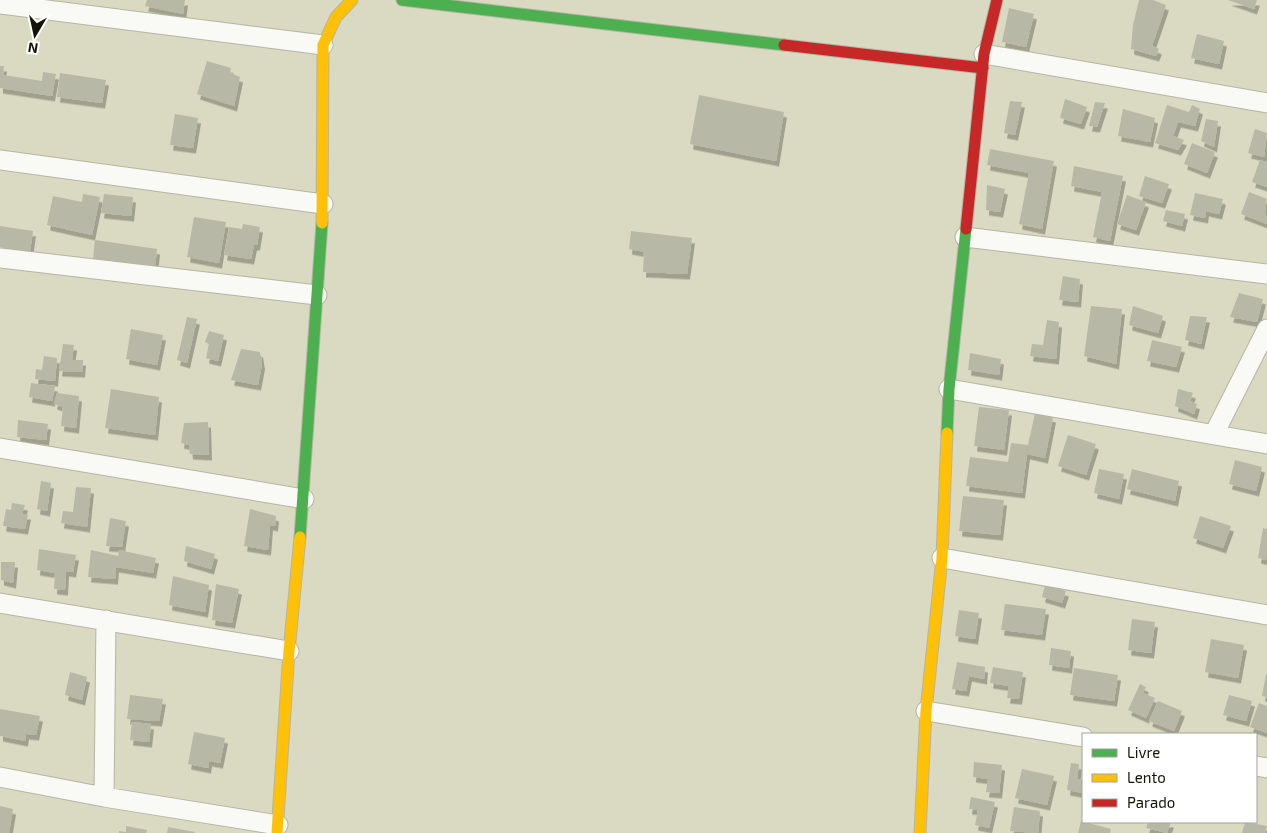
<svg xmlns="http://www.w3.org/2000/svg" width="1267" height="833" font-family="'Exo 2',sans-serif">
<defs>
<filter id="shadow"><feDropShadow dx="3" dy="5.5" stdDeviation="0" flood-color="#0004"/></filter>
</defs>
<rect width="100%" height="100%" fill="#dadac2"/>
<path fill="#b8b8a6" filter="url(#shadow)" d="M 147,0 L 185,0 L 183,14 L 145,6 Z
M 1139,0 L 1153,0 L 1166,5 L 1152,46 L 1159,49 L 1156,56 L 1131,49 L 1133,25 Z
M 1228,0 L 1257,0 L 1254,9 Z
M 1009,8 L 1034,14 L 1026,47 L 1002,42 Z
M 1197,34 L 1224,41 L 1219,64 L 1191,58 Z
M 207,61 L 231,68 L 230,73 L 240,77 L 234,106 L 197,94 Z
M 0,66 L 4,66 L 3,75 L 42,81 L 43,72 L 56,74 L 52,96 L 0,88 Z
M 60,73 L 106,80 L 102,103 L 57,97 Z
M 699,95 L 784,112 L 776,161 L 690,144 Z
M 1065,99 L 1087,107 L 1081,124 L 1060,118 Z
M 1010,101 L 1022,102 L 1015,135 L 1004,133 Z
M 1095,102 L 1105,103 L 1097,127 L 1089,126 Z
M 1167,105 L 1189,112 L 1192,105 L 1200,109 L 1195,126 L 1178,122 L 1173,136 L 1184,140 L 1178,150 L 1155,143 Z
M 1123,109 L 1155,118 L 1150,142 L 1118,136 Z
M 175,114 L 198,118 L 193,148 L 170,145 Z
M 1206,119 L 1218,121 L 1214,147 L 1201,141 Z
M 1255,129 L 1267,133 L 1264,157 L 1248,153 Z
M 1192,143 L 1215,152 L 1207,173 L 1184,164 Z
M 990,149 L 1054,161 L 1042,229 L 1019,224 L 1029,173 L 987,165 Z
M 1260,160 L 1267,163 L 1267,187 L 1252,182 Z
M 1074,166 L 1123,176 L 1110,241 L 1093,237 L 1102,192 L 1071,186 Z
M 1145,176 L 1169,184 L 1162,203 L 1139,196 Z
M 987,185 L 1005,189 L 1000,212 L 986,210 Z
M 1249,192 L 1267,199 L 1265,206 L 1267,224 L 1241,214 Z
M 1195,193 L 1223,199 L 1219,214 L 1206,211 L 1205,218 L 1190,215 Z
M 83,194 L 100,197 L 92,235 L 47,225 L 53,196 L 82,202 Z
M 104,194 L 133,197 L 131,216 L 101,213 Z
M 1127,195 L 1146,202 L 1136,230 L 1117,224 Z
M 1166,210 L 1185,214 L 1182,226 L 1163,221 Z
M 194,217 L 226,222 L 219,263 L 187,257 Z
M 243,224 L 260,227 L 257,245 L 254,245 L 251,259 L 224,255 L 229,227 L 242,229 Z
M 0,226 L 33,231 L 30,251 L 0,247 Z
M 631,231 L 692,238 L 687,274 L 643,272 L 644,252 L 629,249 Z
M 95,240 L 157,249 L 155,268 L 93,259 Z
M 1063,276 L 1080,279 L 1078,302 L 1059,300 Z
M 1239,293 L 1263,299 L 1257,322 L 1230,317 Z
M 1091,306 L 1122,309 L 1116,364 L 1084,356 Z
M 1133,306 L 1163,316 L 1158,333 L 1129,325 Z
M 1190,316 L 1207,317 L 1201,344 L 1185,340 Z
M 187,317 L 197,319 L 187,363 L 177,360 Z
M 1047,320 L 1059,322 L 1056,359 L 1030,356 L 1032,344 L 1043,345 Z
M 131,329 L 163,335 L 157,365 L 126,359 Z
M 209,331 L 224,335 L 218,361 L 206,358 L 209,344 L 205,342 Z
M 1152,340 L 1182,347 L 1176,367 L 1147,361 Z
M 63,344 L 74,345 L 72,360 L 83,360 L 82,372 L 59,371 Z
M 241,349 L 260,352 L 262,364 L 258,385 L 231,380 Z
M 970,353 L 1001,359 L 999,375 L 968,370 Z
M 44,356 L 57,358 L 55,381 L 35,379 L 36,369 L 42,370 Z
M 31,383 L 55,386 L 52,401 L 29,397 Z
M 111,389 L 159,397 L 155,435 L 105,428 Z
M 1178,389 L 1193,393 L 1190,401 L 1197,404 L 1194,414 L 1175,406 Z
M 57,393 L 79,396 L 76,428 L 61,426 L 63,407 L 54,404 Z
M 979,407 L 1009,410 L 1004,450 L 974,446 Z
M 1035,413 L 1053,417 L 1045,458 L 1027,454 L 1022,493 L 966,486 L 970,457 L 1008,462 L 1011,443 L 1028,445 Z
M 18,420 L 48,424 L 46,440 L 17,437 Z
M 208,422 L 209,455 L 190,454 L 189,445 L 181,443 L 184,423 Z
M 1068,435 L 1096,444 L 1086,475 L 1058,466 Z
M 1235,460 L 1262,467 L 1256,491 L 1229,484 Z
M 1099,469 L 1124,474 L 1119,499 L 1094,493 Z
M 1132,469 L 1179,481 L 1175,501 L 1127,489 Z
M 41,481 L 51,483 L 47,511 L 37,509 Z
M 76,487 L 91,488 L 87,527 L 61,523 L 63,511 L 73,512 Z
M 963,496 L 1004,500 L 1000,535 L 959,531 Z
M 12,503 L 25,505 L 22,514 L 28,514 L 25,529 L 3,526 L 6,509 L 11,510 Z
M 250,509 L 276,516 L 275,526 L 270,525 L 268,550 L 244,546 Z
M 1200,516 L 1231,526 L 1223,548 L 1193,538 Z
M 110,518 L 126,521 L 122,547 L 106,546 Z
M 1263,528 L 1267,529 L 1266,560 L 1258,558 Z
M 186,546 L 215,554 L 211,569 L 184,561 Z
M 39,549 L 76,555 L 73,572 L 66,571 L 65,590 L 54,589 L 55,573 L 37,570 Z
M 91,550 L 118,556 L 119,550 L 156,558 L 153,573 L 116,567 L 115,579 L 88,577 Z
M 1,562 L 15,562 L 13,583 L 1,580 Z
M 173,576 L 209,585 L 205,612 L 169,605 Z
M 216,584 L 239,589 L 232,623 L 212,620 Z
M 1045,585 L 1066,591 L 1062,603 L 1042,597 Z
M 1005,604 L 1046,609 L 1042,635 L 1001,630 Z
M 959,610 L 979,613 L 975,639 L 955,636 Z
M 1132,619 L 1155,622 L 1151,653 L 1128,650 Z
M 1211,639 L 1244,645 L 1238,678 L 1205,672 Z
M 1051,648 L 1071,651 L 1069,668 L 1049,665 Z
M 957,662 L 985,667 L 984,679 L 969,676 L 966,691 L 952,689 Z
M 993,667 L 1023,672 L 1019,699 L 1007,698 L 1009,686 L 990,683 Z
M 1074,668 L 1118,675 L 1114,701 L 1070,695 Z
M 70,672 L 87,677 L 82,700 L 65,695 Z
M 1266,674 L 1267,674 L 1267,697 L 1262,696 Z
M 1140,684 L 1146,687 L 1143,693 L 1155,698 L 1146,718 L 1128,710 Z
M 130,695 L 163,699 L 159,721 L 127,719 Z
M 1229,695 L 1252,701 L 1246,721 L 1223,715 Z
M 1158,701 L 1182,711 L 1174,731 L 1149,721 Z
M 1259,703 L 1267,706 L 1267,733 L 1250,727 Z
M 0,709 L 40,716 L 36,735 L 26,734 L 25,741 L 0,736 Z
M 132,722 L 151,724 L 149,742 L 130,740 Z
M 194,732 L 225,738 L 220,763 L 209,761 L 208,768 L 188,764 Z
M 974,762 L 1002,765 L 999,793 L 986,792 L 988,779 L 973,777 Z
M 1071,763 L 1079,764 L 1077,779 L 1083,780 L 1083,793 L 1067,790 Z
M 1022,769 L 1054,776 L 1047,805 L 1015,798 Z
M 971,797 L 995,802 L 989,828 L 975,825 L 978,810 L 969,809 Z
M 0,806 L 13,809 L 9,833 L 0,833 Z
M 1014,807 L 1040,811 L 1038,833 L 1010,831 Z
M 1081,821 L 1111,829 L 1110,833 L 1078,833 Z
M 1148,822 L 1171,822 L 1167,833 L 1146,828 Z
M 1245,822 L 1267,826 L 1265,833 L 1242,833 Z
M 126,826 L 147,830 L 146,833 L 119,833 L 119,831 L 126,832 Z
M 168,827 L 195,832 L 194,833 L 167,833 Z"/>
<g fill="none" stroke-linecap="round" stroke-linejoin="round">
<defs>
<path id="street" d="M 0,4 L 323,45
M 984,54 L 1267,103
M 0,160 L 323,204
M 965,237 L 1267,274
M 0,258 L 317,295
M 949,389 L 1267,444
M 1214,434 L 1267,329
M 0,448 L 304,499
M 942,558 L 1267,615
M 0,603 L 289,651
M 926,711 L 1083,737
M 1256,766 L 1267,768
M 0,777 L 104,797 L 278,825
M 104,797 L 106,620"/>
<path id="fast" d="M 402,0 L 784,45
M 947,433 L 949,389 L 966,229
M 300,537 L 322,223"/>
<path id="slow" d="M 322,223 L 323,45 L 336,17 L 352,0
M 277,833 L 289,651 L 300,537
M 920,833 L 926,711 L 942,558 L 947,433"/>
<path id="jam" d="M 784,45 L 983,68
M 966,229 L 984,54 L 997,0"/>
</defs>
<use href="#street" stroke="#b5b5a3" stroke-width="21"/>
<use href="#fast" stroke="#b5b5a3" stroke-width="13"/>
<use href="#slow" stroke="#b5b5a3" stroke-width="13"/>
<use href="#jam" stroke="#b5b5a3" stroke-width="13"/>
<use href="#street" stroke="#f9f9f6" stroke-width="19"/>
<use href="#fast" stroke="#4caf50" stroke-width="11"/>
<use href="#slow" stroke="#ffc107" stroke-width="11"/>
<use href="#jam" stroke="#c62828" stroke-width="11"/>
</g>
<rect x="1082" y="733" width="175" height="90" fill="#ffffff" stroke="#a1a19b"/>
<rect x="1092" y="749" width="25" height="8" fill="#4caf50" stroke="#a1a19b"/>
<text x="1127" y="758" font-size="15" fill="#141405">Livre</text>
<rect x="1092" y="774" width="25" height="8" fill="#ffc107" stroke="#a1a19b"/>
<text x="1127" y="783" font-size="15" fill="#141405">Lento</text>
<rect x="1092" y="799" width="25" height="8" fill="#c62828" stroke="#a1a19b"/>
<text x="1127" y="808" font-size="15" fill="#141405">Parado</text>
<g transform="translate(35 35) rotate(189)" stroke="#ffffff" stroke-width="4" paint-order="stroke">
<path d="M0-4L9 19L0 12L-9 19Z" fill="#141405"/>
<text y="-8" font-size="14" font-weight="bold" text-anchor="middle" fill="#141405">N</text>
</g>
</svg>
